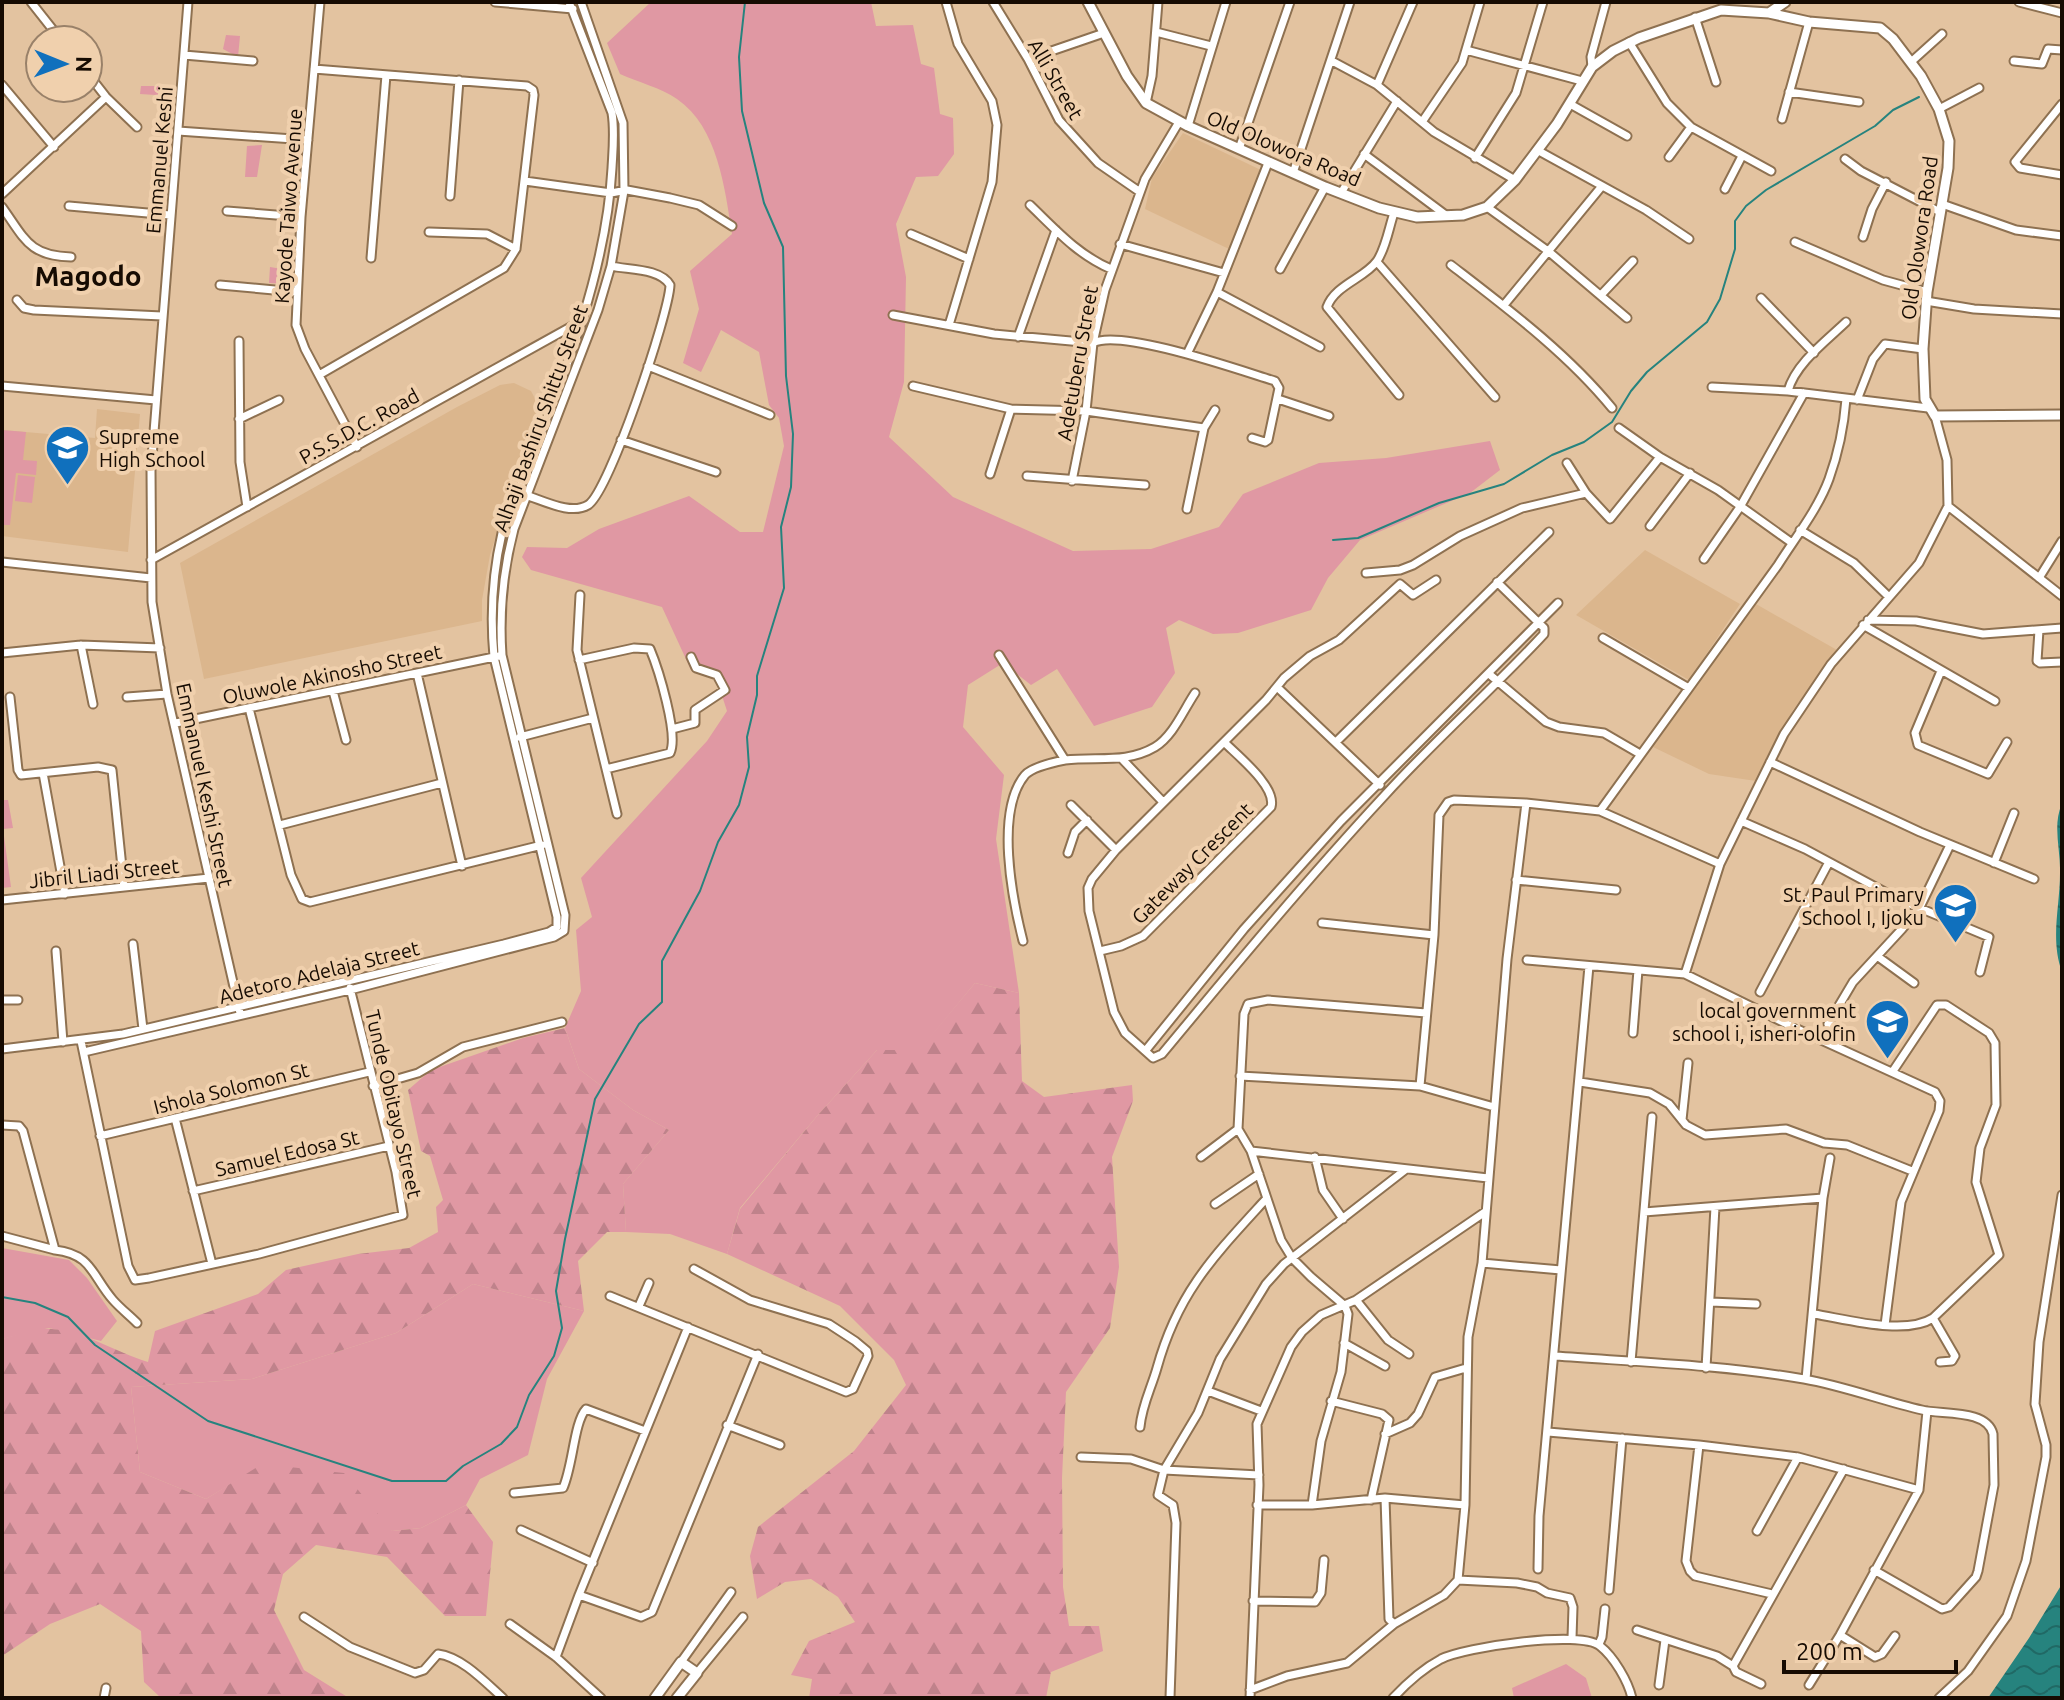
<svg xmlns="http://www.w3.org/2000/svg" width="2064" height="1700" font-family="Ubuntu,sans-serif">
<defs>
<pattern id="forest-firs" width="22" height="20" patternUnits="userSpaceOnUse" patternTransform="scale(2)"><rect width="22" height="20" fill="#e098a3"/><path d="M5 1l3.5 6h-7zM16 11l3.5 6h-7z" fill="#bf828b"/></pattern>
<pattern id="water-waves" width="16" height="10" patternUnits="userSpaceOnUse" patternTransform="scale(2)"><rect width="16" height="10" fill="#26837e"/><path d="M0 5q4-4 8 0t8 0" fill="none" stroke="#206965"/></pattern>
</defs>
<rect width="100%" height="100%" fill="#e3c3a0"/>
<path fill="#dbb68d" d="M 1183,133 L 1261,170 L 1229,249 L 1145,209 L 1152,178 Z
M 514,383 L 531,391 L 541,410 L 539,430 L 500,523 L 490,555 L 482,600 L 482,621 L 204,679 L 180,563 L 457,407 L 500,385 Z
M 97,409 L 140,414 L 128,552 L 2,536 L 2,430 L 95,438 Z
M 1645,550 L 1740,604 L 1689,680 L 1576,615 Z
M 1756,604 L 1837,650 L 1793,710 L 1756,781 L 1709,774 L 1653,747 Z"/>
<path fill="#e098a3" d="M 651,2 L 871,2 L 876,26 L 913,25 L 921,64 L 934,68 L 940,114 L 953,118 L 954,154 L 938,176 L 916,177 L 896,224 L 906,277 L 904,382 L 889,437 L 953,497 L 1073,551 L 1151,549 L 1219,527 L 1243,494 L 1319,463 L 1386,458 L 1490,441 L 1500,470 L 1470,493 L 1360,540 L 1328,578 L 1311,610 L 1238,633 L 1213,634 L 1179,620 L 1166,628 L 1175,673 L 1152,707 L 1094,726 L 1057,669 L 1031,685 L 1003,663 L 968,685 L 963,727 L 1004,775 L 996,839 L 1019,993 L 975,983 L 919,1051 L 877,1050 L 817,1116 L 740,1208 L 727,1254 L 670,1234 L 626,1232 L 623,1184 L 669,1130 L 633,1110 L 579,1069 L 565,1028 L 581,991 L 576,930 L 592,917 L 581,878 L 707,741 L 727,711 L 714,671 L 691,670 L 662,607 L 531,570 L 522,557 L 527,547 L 567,548 L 599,529 L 689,496 L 740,532 L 763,532 L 784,446 L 779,418 L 769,405 L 759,352 L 721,330 L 701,372 L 683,363 L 699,309 L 690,271 L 732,234 C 725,189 718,127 677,99 C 661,88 638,82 620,74 L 607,43 Z
M 226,35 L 240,36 L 238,57 L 223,49 Z
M 141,86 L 172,86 L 171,96 L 140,94 Z
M 262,145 L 257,177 L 245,177 L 247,146 Z
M 270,267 L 288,270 L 287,284 L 269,283 Z
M 2,430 L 26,432 L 23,460 L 37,461 L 36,475 L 16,473 L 10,525 L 2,525 Z
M 18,475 L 35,477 L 32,503 L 15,501 Z
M 2,800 L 8,800 L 13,828 L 3,829 L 11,887 L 2,888 Z
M 2,1248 L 69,1260 L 87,1278 L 117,1321 L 101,1341 L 49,1328 L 2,1339 Z
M 473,1284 L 584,1311 L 547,1379 L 528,1455 L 480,1479 L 466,1505 L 421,1528 L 392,1531 L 262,1465 L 206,1499 L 140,1472 L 131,1387 L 252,1379 L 396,1333 Z
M 1566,1664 L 1586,1678 L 1592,1698 L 1514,1698 L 1512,1688 Z"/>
<path fill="url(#forest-firs)" d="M 975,983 L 1019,993 L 1022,1081 L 1044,1097 L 1132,1085 L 1133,1101 L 1112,1157 L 1119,1267 L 1110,1328 L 1066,1392 L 1062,1478 L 1063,1587 L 1069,1626 L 1099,1626 L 1103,1651 L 1051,1672 L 1046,1698 L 809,1698 L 812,1679 L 791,1675 L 809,1641 L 855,1622 L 838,1597 L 811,1579 L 785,1582 L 757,1599 L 750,1556 L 758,1527 L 854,1451 L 906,1385 L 894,1360 L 840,1306 L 727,1254 L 740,1209 L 817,1116 L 877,1050 L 919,1050 Z
M 565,1028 L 579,1069 L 633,1110 L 669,1130 L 623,1184 L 626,1232 L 607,1232 L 578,1261 L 584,1311 L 473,1284 L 396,1333 L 252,1379 L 131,1387 L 140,1472 L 206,1499 L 262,1464 L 344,1473 L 392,1531 L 421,1528 L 466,1505 L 493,1542 L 486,1616 L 445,1616 L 387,1557 L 316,1545 L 283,1574 L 274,1610 L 304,1670 L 349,1698 L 161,1698 L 144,1682 L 141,1631 L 100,1604 L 50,1624 L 2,1656 L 2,1339 C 17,1335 37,1327 52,1329 C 87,1332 115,1352 148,1362 L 155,1331 L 258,1294 L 286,1270 L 358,1254 L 409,1248 L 438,1232 L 436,1207 L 443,1200 L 430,1156 L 421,1151 L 408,1090 L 431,1070 L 523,1038 Z"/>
<path fill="url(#water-waves)" d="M 2062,804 L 2062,972 C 2050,939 2060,907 2060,873 C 2061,851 2052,825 2062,804 Z
M 2062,1584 L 2062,1698 L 1988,1698 L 2029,1638 Z"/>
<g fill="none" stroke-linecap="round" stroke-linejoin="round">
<path stroke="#26837e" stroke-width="2" d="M 1333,540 L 1358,538 L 1439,503 L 1504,484 L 1552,455 L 1584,442 L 1612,422 L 1631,391 L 1647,372 L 1707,322 L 1720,299 L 1735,249 L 1735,221 L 1746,206 L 1766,190 L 1875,126 L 1893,110 L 1919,97
M 2,1297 L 35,1303 L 68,1317 L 95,1345 L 208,1421 L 392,1481 L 446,1481 L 463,1466 L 501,1444 L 517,1427 L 529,1395 L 554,1356 L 562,1328 L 556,1291 L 565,1239 L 595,1099 L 639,1024 L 662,1002 L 662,961 L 700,891 L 718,842 L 739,805 L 749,767 L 747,737 L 757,695 L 757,676 L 784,588 L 781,527 L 791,487 L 793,434 L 786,376 L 783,247 L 764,203 L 742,111 L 739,57 L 745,2"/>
<defs>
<path id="minor" d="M 31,2 L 61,40
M 188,2 L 151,470 L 152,602 L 167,694 L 240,1013
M 320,2 L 301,217 L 296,325 L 305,349 L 357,447
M 495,2 L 573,9
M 946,2 L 958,44 L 992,101 L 997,125 L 992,182 L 949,325
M 993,2 L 1028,59 L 1059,120 L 1098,163 L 1140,192
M 2019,2 L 2062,13
M 1695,17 L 1716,82
M 1156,32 L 1211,46
M 1629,42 L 1667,103 L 1691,127 L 1771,171
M 1466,50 L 1582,81
M 184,55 L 253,61
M 1028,59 L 1104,33
M 1332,61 L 1377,85 L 1434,132 L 1515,180
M 2014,61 L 2042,64 L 2048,49 L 2062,50
M 1911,62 L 1942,34
M 1592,67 L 1591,57 L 1606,2
M 314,69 L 527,86 L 533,90 L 534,95 L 516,249 L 504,268 L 319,375
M 88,74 L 106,97 L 137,127
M 2,85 L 54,147
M 1377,85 L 1413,2
M 1789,92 L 1859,102
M 1146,103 L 1152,76 L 1158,2
M 1570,104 L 1627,136
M 2062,104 L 2015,162 L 2020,168 L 2062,175
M 1939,109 L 1979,88
M 1782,119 L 1809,22
M 1422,122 L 1462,63 L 1480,2
M 1188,126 L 1226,2
M 178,131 L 308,140
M 1239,149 L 1290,2
M 1537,150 L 1646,210 L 1689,239
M 1364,154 L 1447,216
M 1669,157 L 1691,127
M 1475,158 L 1516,93 L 1543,2
M 1845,159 L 1861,171 L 1940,212
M 1293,173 L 1350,2
M 525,181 L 611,193 L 627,190 L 670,198 L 699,205 L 732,226
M 1725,189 L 1742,156
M 1341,193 L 1397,101
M 2,194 L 106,97
M 450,196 L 459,80
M 1942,204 L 2016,230 L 2062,236
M 1030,205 C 1056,230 1078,255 1111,269
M 69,206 L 170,215
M 2,207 C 25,239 29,256 71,257
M 1487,207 L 1548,251 L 1627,318
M 227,211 L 301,217
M 1394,213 C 1389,227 1386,248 1377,261 C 1365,278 1335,285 1327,307 L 1399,395
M 429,232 L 487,234 L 516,249
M 911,234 L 969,259
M 1863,237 L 1872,209 L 1886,182
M 1795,242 L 1883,280 L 1927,292
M 1120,244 L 1224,273
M 371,258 L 386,75
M 1377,262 L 1495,397
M 1451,265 C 1508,309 1567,353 1612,408
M 1280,269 L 1325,187
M 220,285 L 296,292
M 1217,292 L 1320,347
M 1601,295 L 1633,261
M 1761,298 L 1814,353
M 17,300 L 24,308 L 34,310 L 162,316
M 1926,301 L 1974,309 L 2062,314
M 1504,305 L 1602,186
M 893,315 L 994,334 L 1093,343 C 1120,328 1242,371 1275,381 L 1279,388 L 1268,440 L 1265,442 L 1252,438
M 1018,337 L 1056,230
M 239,341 L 240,462 L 247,507
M 1187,354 L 1217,292 L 1268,163
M 648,366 L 770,415
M 2,386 L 156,400
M 913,386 L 1011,409 L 1086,411 L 1204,428
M 1712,387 L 1788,391 L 1928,408
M 1788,391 C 1795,364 1826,341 1846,322
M 1278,399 L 1329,416
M 1857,400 L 1873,359 L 1885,344 L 1923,349
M 239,419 L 279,400
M 1619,428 L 1660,457 L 1718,490 L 1792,543
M 621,440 L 716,472
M 1567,463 L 1586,493 L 1610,519 L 1660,457
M 990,474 L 1011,409
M 1027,476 L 1145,485
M 1072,481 L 1086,411 L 1093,343 L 1105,290 L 1145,179 L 1179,122
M 522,494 C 541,499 570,516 588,505 C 609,492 669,314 670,285 C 660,268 628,270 611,266
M 1948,506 L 2062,596
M 1187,509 L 1204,428 L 1215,410
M 1650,526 L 1690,473
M 1800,530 L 1854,563 L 1889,597
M 1704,559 L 1740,507 L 1804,393
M 151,560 L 583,320
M 2,562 L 151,578
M 1366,573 L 1400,570 L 1413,565 L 1460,536 L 1522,508 L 1586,493
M 2039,578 L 2062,541
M 1436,580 L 1413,595 L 1400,584 L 1339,640 L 1310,656 L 1284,678 L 1266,700 L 1116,850 L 1092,879 L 1088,888 L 1089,911 L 1114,1012 L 1125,1033 L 1153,1058 L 1162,1054 C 1235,966 1308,878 1385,795 C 1436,739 1493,689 1544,634 L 1544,628 L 1497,582
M 580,595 L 577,650 L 617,814
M 1868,620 L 1916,621 L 1983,634 L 2062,628
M 1863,625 L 1995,701
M 2039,630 L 2037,661 L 2040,663 L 2062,662
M 1603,638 L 1687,687
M 81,645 L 93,704
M 2,653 L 81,645 L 160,648
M 999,655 L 1065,760
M 579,660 L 634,648 L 650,649 C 658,668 679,735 670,753 L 606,769
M 1941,671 L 1915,733 L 1918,745 L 1988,774 L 2007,742
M 417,673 L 462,866
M 1489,674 L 1546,722 L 1559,727 L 1604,733 L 1640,754
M 1277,687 L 1380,785
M 333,691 L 346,740
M 10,697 L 18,770 L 21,775 L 98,767 L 112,770 L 124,887
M 127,697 L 167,694
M 249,708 L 291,875 L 302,899 L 310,902 L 542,845
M 176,723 L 499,656
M 672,729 L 695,723 L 695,710 L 725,690 L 717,675 L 696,668 L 691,657
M 520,737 L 593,718
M 1336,742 L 1549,532
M 1123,760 L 1163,802
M 1770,762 L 1920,832 L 2034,879
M 43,773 L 65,894
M 1071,805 L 1116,850
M 1600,811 L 1778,565 C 1795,538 1818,509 1829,479 C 1838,454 1844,425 1846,399
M 1741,821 L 1805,849 L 1898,899 L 1989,937 L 1980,972
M 280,825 L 442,783
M 1068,853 L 1075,832 L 1087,820
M 1994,863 L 2014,813
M 1516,880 L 1616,890
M 2,900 L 209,878
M 1322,923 L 1434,935
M 1023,941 C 1012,898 995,811 1025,775 C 1032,767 1055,762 1065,760 C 1097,756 1126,764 1155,747 C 1173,736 1183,711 1195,693
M 133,944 L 143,1029
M 56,951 L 63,1042
M 1100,951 L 1121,946 L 1143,936 L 1271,807 C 1277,787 1238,756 1224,742
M 1877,956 L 1914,983
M 1527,960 L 1685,974 L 1795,1028 L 1935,1092 L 1940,1101 L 1939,1111 L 1901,1202 L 1885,1325
M 1685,974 L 1720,864 L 1784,734 L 1831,664 L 1919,563 L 1948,506 L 1947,460 L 1935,416
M 1760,992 L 1829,862
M 2,1000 L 18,1000
M 1426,1013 L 1268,1000 L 1248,1004 L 1244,1014 L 1238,1129 L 1251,1151 L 1488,1178
M 1828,1024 L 1853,982 L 1902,929 L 1920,907 L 1950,845
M 1633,1033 L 1638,970
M 81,1041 L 128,1266 L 135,1280 L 149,1278 L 259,1254 L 403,1215 L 396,1172 L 350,988
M 2,1049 L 123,1034 L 504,944 L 549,932 L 557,927 L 557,917 L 494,657 C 490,614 492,576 502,533 C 546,416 605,294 612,168 C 613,149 615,131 612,113 L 569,2
M 1146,1050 L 1244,929 L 1341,821 L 1558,603
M 84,1052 L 350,990 L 554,937 L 564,931 L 565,915 L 502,655 C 499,612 503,571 514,529 L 598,310 L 611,266 L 624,191 L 623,123 L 581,2
M 1240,1076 L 1420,1086 L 1494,1107
M 1580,1082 L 1650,1093 L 1669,1104 L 1686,1125 L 1705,1135 L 1786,1129 L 1824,1143 L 1847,1145 L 1912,1171
M 373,1086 L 418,1073 L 463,1047 L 562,1022
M 1420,1086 L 1434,935 L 1439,815 L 1448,802 L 1454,800 L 1526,803
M 175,1118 L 212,1264
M 1682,1120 L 1688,1063
M 2,1125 L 19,1126 L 23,1131 L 55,1250 C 92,1254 92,1276 113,1300 C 120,1308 129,1315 137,1323
M 100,1136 L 369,1072
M 1251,1151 L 1281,1240 L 1292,1258 L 1311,1277 L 1345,1306 L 1348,1314 L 1341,1372 L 1321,1441 L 1312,1505
M 1201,1157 L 1238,1129
M 1315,1157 L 1323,1190 L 1343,1219
M 193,1191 L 389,1146
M 1215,1204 L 1259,1174
M 1644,1212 L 1823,1198
M 2,1236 L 55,1250
M 1482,1263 L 1561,1270
M 610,1296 L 846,1392 L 853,1389 L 868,1356 L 867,1351 L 855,1341 L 829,1324 L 750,1300 L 694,1269
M 1356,1300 L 1388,1340 L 1409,1354
M 1711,1302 L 1756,1304
M 639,1306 L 649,1283
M 1814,1314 C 1846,1319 1905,1336 1933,1318 L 1999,1255 L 1976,1182 L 1980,1148 L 1996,1105 L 1995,1043 L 1989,1033 L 1946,1005 L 1937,1005 L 1893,1071
M 1933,1318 L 1955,1356 L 1952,1361 L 1940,1362
M 1344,1343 L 1385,1366
M 1555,1356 C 1638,1362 1723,1365 1804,1379 C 1844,1386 1883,1401 1922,1410 C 1942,1415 1987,1409 1993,1434 L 1994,1485 L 1978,1571 L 1976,1577 L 1949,1607 L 1942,1609 L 1874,1570
M 1631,1362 L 1652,1117
M 1706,1368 L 1715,1207
M 1806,1379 L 1823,1198 L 1830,1158
M 1208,1391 L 1261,1411
M 1331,1401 L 1382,1414 L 1389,1420 L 1371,1500
M 727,1425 L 780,1445
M 1140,1427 C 1142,1405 1151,1389 1157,1368 C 1178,1292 1214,1256 1266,1199
M 1548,1432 L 1699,1445 L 1798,1457 L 1919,1490
M 1385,1434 L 1410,1423 L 1418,1414 L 1435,1377 L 1466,1368
M 1699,1445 L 1686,1561 L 1690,1571 L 1695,1576 L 1772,1594
M 1081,1457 L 1131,1459 L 1164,1470 L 1259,1475
M 514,1493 L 563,1488 C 573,1466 574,1422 586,1409 L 645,1431
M 1385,1498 L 1389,1619 L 1394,1624
M 1257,1505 L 1312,1505 L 1385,1498 L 1465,1505
M 521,1530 L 593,1563
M 1757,1531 L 1798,1457
M 1538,1569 L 1539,1516 L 1589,966
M 1458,1580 L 1517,1583 L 1537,1587 L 1547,1593 L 1570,1598 L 1573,1607 L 1572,1638
M 1609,1590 L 1622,1438
M 579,1595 L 641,1617 L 652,1612 L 758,1354
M 1253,1601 L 1315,1602 L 1321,1593 L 1324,1560
M 304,1617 L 350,1647 L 415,1673 L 424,1670 L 438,1654 C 462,1657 485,1682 503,1698
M 510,1624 L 556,1657 L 601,1698
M 1637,1630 L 1717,1656 L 1733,1666 L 1736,1672 L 1761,1684
M 1840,1635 L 1875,1657 L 1882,1654 L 1895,1636
M 1599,1644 L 1602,1637 L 1605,1609
M 556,1657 L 579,1595 L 688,1327
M 681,1662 L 731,1592
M 1733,1666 L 1844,1469
M 697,1673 L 743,1617
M 1659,1685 L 1665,1640
M 1809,1685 L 1840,1635 L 1919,1490 L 1927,1411
M 1250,1690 L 1287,1676 L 1347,1663 L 1394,1624 L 1444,1595 L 1458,1580 L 1465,1505 L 1468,1337 L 1482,1263 L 1507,959 L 1526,803 L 1600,811 L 1720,864
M 104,1698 L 106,1688
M 1170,1698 L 1176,1523 L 1173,1505 L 1158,1495 L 1164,1470 L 1198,1413 L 1220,1359 L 1266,1284 L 1284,1264 L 1405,1170
M 1250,1698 L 1259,1485 L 1257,1424 L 1291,1347 L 1302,1332 L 1321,1315 L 1356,1300 L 1485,1212
M 1393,1698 C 1406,1684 1424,1668 1441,1659 C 1465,1647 1580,1630 1600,1646 C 1614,1657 1628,1681 1632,1698
M 1939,1698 L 1968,1671 L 2007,1616 L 2026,1561 L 2046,1457 L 2046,1445 L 2035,1404 L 2039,1342 L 2062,1195"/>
<path id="tertiary" d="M 1088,2 L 1127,76 L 1146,103 L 1188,126 L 1325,187 L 1379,208 L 1417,217 L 1463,215 L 1487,207 L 1515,180 L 1557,124 L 1592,67 L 1613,51 L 1639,38 L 1721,10 L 1769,13 L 1809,22 L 1880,28 L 1893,39 L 1921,76 L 1939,109 L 1949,141 L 1948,168 L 1927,292 L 1923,349 L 1925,399 L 1935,416 L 2062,415
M 1769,13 L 1785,2
M 655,1698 L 681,1662 L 697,1673 L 677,1698"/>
</defs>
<use href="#minor" stroke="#8e7151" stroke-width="11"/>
<use href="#tertiary" stroke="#8e7151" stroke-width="13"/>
<use href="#minor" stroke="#fff" stroke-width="7"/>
<use href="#tertiary" stroke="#fff" stroke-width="9"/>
</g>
<defs>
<symbol id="school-pin" viewBox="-11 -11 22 30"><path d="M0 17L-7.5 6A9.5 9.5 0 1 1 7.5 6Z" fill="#1070bd" stroke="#f0d0ad"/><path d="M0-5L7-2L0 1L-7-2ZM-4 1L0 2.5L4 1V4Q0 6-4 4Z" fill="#fff"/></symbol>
</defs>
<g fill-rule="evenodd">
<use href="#school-pin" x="42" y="422" width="51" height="69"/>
<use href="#school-pin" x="1930" y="880" width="51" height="69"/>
<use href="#school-pin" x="1862" y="996" width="51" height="69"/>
</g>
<g text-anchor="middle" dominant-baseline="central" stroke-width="8" stroke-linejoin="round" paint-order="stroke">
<g font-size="20" fill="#160b02" stroke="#f0d0ad">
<text transform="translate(1056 79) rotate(60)">Alli Street</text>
<text transform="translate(1284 148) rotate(23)">Old Olowora Road</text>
<text transform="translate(159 160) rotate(-85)">Emmanuel Keshi</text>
<text transform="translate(288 206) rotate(-86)">Kayode Taiwo Avenue</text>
<text transform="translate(1919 238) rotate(-82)">Old Olowora Road</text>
<text transform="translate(1077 363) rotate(-80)">Adetuberu Street</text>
<text transform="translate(540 418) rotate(-70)">Alhaji Bashiru Shittu Street</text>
<text transform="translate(359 426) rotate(-29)">P.S.S.D.C. Road</text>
<text transform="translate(332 674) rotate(-12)">Oluwole Akinosho Street</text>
<text transform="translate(205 785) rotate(78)">Emmanuel Keshi Street</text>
<text transform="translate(1192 863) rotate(-45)">Gateway Crescent</text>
<text transform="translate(104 873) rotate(-6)">Jibril Liadi Street</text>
<text transform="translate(319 972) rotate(-14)">Adetoro Adelaja Street</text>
<text transform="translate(231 1088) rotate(-14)">Ishola Solomon St</text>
<text transform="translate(394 1104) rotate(77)">Tunde Obitayo Street</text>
<text transform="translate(287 1153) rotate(-13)">Samuel Edosa St</text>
</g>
<g font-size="20" fill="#160b02" stroke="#f0d0ad" text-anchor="end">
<text x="99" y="436" text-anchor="start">Supreme<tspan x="99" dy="23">High School</tspan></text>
<text x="1924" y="894">St. Paul Primary<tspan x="1924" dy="23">School I, Ijoku</tspan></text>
<text x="1856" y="1010">local government<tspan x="1856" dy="23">school i, isheri-olofin</tspan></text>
</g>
<g font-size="28" font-weight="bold" fill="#160b02" stroke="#f0d0ad">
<text x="88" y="275">Magodo</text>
</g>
</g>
<rect width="2064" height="1700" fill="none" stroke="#160b02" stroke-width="8"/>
<g transform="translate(64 64) rotate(91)"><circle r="38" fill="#f0d0ad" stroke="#998169" stroke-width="2"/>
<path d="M0-6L14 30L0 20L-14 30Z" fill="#1070bd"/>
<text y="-12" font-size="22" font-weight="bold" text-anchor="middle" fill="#160b02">N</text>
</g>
<path d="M1784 1660v12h172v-12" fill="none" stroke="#160b02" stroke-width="4"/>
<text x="1796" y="1660" font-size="24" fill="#160b02" stroke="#f0d0ad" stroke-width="6" paint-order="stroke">200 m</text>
</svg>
